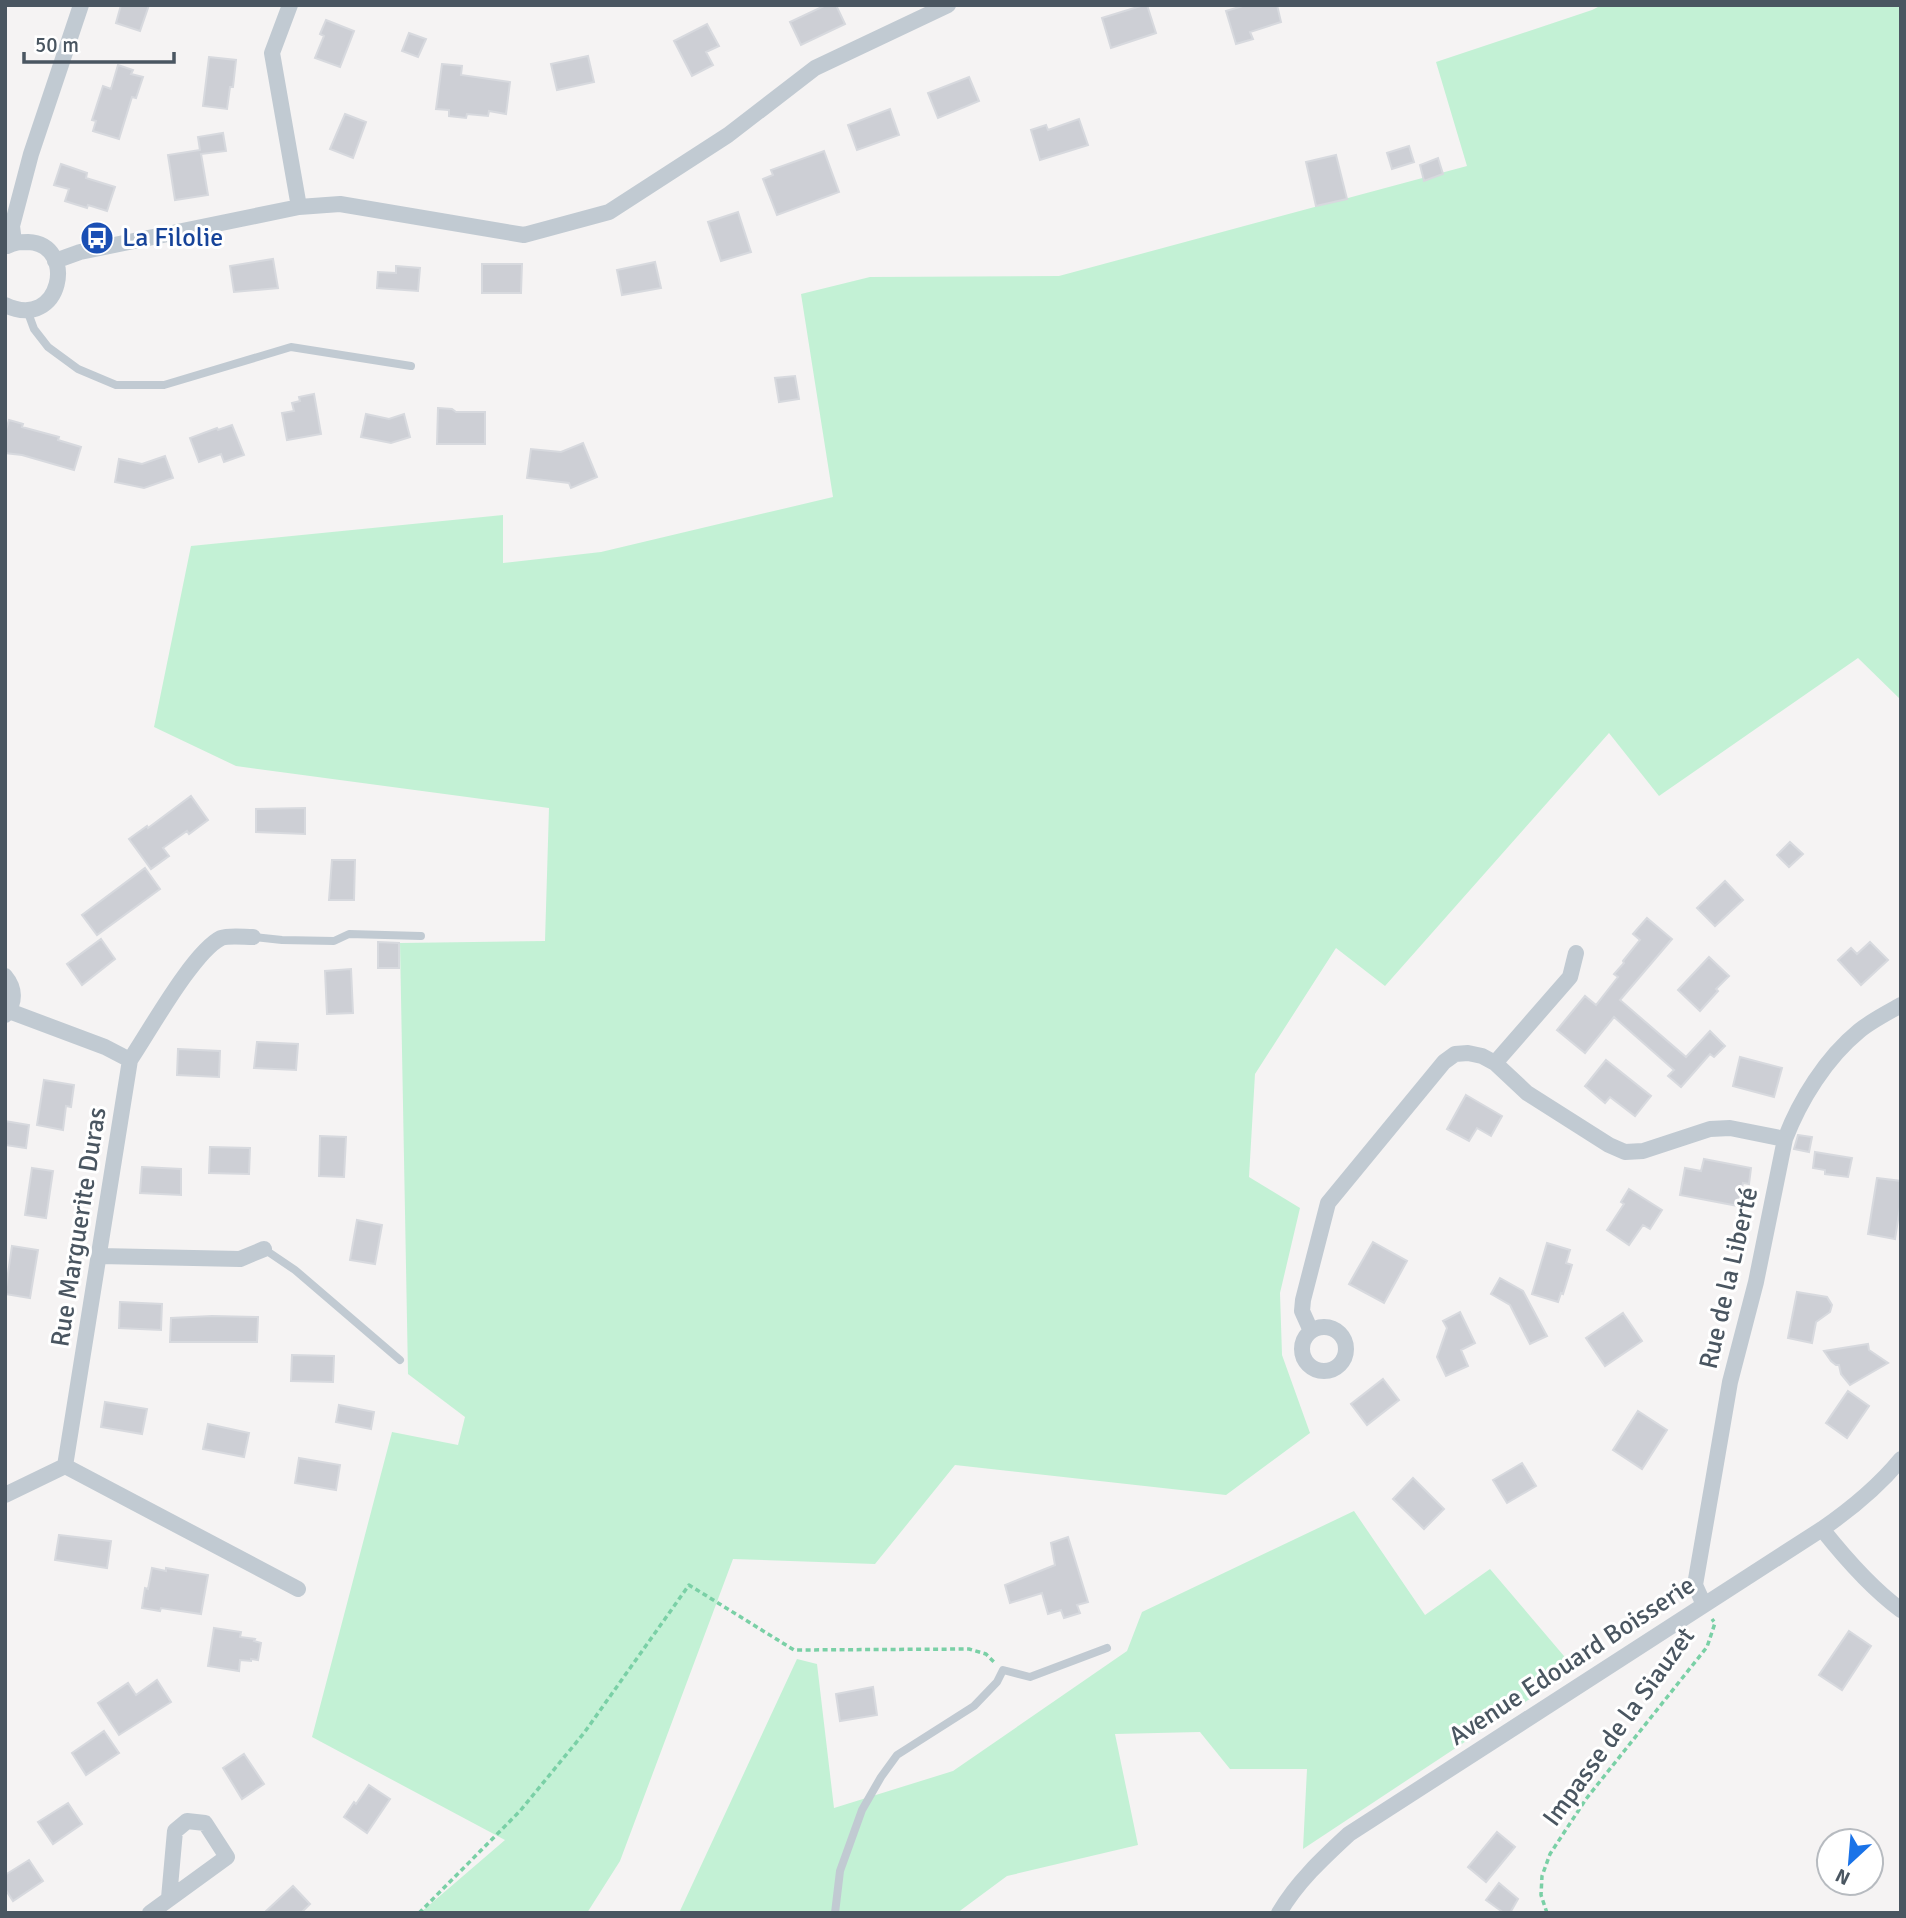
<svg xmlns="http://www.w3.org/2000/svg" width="1906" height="1918" font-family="Signika,sans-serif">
<rect width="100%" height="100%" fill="#f5f3f3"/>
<path fill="#c3f1d5" d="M 1602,5 L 1901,5 L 1901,700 L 1858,658 L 1659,796 L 1609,733 L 1385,986 L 1336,948 L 1255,1074 L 1249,1177 L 1300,1208 L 1280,1293 L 1282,1355 L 1310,1433 L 1226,1495 L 955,1465 L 875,1564 L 733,1559 L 620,1861 L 587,1913 L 420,1913 L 505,1840 L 312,1737 L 392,1432 L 458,1445 L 465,1417 L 408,1374 L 400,943 L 545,941 L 549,808 L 236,766 L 154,727 L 191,546 L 503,515 L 503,563 L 601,552 L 833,497 L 801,294 L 870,277 L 1059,276 L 1467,166 L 1436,62 L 1592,10 Z
M 1354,1511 L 1425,1615 L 1490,1569 L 1575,1669 L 1303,1849 L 1307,1769 L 1230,1769 L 1200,1732 L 1115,1734 L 1138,1845 L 1007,1876 L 957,1913 L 679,1913 L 797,1659 L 817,1664 L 834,1808 L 953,1771 L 1127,1651 L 1142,1612 Z"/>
<path fill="#cdcfd5" stroke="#d7d9de" stroke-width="2" d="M 121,5 L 149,5 L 140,31 L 116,23 Z
M 826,5 L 836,5 L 845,24 L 801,45 L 790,22 Z
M 1144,5 L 1147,5 L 1156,33 L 1111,48 L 1102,18 Z
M 1246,5 L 1277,5 L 1281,22 L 1250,32 L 1253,39 L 1236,44 L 1226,11 Z
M 326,20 L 354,31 L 340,67 L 315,58 L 324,36 L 320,34 Z
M 707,24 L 719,46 L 706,52 L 713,65 L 692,76 L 674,41 Z
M 409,33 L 426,39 L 418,57 L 402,51 Z
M 588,56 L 594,82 L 557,90 L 551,64 Z
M 209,57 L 236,60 L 233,87 L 230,87 L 227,109 L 203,106 Z
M 442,64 L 462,66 L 461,75 L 510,82 L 506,114 L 489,111 L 488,116 L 467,114 L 466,118 L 449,116 L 449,110 L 436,109 Z
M 118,65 L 133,70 L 131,74 L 143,77 L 136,98 L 132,97 L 119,139 L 93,131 L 96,121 L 92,120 L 103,86 L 111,89 Z
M 969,77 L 979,101 L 938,118 L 928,93 Z
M 890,109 L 899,135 L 857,150 L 848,125 Z
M 345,114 L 366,122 L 353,158 L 330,149 Z
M 1079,119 L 1088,145 L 1040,160 L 1031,130 L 1046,125 L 1048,130 Z
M 223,133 L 226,151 L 201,154 L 208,195 L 175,200 L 168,155 L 200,150 L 198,137 Z
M 1409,146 L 1414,162 L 1392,169 L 1387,153 Z
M 824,151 L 839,192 L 777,215 L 763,179 L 773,175 L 771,170 Z
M 1336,155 L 1347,199 L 1316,206 L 1306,162 Z
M 1438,158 L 1443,174 L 1424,181 L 1420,165 Z
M 61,164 L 87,173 L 86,178 L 115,187 L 107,211 L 88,205 L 87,208 L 65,201 L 69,189 L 54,185 Z
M 738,212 L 751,252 L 721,261 L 708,222 Z
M 273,259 L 278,288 L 234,292 L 230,266 Z
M 655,262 L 661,288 L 622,295 L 617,270 Z
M 482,264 L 522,264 L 521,293 L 482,293 Z
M 396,266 L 420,268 L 418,291 L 377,288 L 378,272 L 396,273 Z
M 795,376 L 799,399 L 779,402 L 775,378 Z
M 314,394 L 321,434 L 287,440 L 282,413 L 294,411 L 292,403 L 300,401 L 299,397 Z
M 438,408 L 452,409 L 456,412 L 485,412 L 485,444 L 437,444 Z
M 366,414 L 389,419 L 404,414 L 410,437 L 391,443 L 361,437 Z
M 9,420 L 23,424 L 22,427 L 59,437 L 58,440 L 81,447 L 74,470 L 22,455 L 5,453 L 5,433 Z
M 232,425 L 244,455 L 224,462 L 221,454 L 199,462 L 190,438 L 217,428 L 218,430 Z
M 583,443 L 597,477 L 571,488 L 569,483 L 527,478 L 531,449 L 561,452 Z
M 165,456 L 173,478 L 144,488 L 115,482 L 119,459 L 142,464 Z
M 191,796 L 208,820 L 189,834 L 187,831 L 163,848 L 169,856 L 151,869 L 129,839 L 147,826 L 148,828 Z
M 305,808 L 305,834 L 256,832 L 256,809 Z
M 1790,842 L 1803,854 L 1789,867 L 1777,855 Z
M 332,860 L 355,860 L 354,900 L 329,900 Z
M 145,868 L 160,889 L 97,935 L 82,915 Z
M 1725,881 L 1743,900 L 1715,926 L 1697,908 Z
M 1647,918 L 1672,939 L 1620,1000 L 1686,1057 L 1710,1031 L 1725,1046 L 1714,1057 L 1710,1054 L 1681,1087 L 1668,1076 L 1674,1070 L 1614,1017 L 1585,1053 L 1557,1030 L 1585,996 L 1596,1005 L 1618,977 L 1614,974 L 1624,963 L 1623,961 L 1640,940 L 1633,934 Z
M 101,939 L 115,959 L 82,985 L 67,964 Z
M 378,942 L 399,943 L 399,968 L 378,968 Z
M 1870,942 L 1888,960 L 1861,985 L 1838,960 L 1851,948 L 1857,954 Z
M 1709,957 L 1729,976 L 1716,989 L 1718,991 L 1700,1011 L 1678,990 Z
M 351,969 L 353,1013 L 327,1014 L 325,971 Z
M 257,1042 L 298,1044 L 296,1070 L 254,1068 Z
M 178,1049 L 220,1051 L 219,1077 L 177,1075 Z
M 1740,1057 L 1782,1068 L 1774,1097 L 1733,1086 Z
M 1606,1060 L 1651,1096 L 1635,1116 L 1610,1097 L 1605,1103 L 1585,1086 Z
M 44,1080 L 74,1085 L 71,1107 L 66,1106 L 63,1130 L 37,1125 Z
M 1466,1095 L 1502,1116 L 1491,1136 L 1477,1128 L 1469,1141 L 1447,1129 Z
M 5,1121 L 29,1125 L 26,1148 L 5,1145 Z
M 1798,1135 L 1812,1137 L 1809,1152 L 1794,1149 Z
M 320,1136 L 346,1137 L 344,1177 L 319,1176 Z
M 210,1147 L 250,1148 L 249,1174 L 209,1173 Z
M 1815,1152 L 1852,1158 L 1848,1177 L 1825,1174 L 1825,1170 L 1813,1168 Z
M 1704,1159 L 1751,1168 L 1749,1184 L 1743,1183 L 1738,1206 L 1680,1195 L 1685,1168 L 1701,1171 Z
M 142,1167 L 181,1169 L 181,1195 L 140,1193 Z
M 32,1168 L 53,1171 L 46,1218 L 25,1215 Z
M 1877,1178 L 1901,1181 L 1901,1201 L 1895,1239 L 1868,1234 Z
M 1629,1189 L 1662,1210 L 1650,1229 L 1643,1225 L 1629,1245 L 1607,1230 L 1624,1204 L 1621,1202 Z
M 357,1220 L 382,1225 L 375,1264 L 350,1260 Z
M 1373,1242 L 1407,1261 L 1384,1303 L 1349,1284 Z
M 1547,1243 L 1570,1250 L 1566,1263 L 1572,1265 L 1563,1294 L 1561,1293 L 1558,1302 L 1532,1294 Z
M 12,1246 L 38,1250 L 30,1298 L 5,1294 Z
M 1500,1278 L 1523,1291 L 1547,1336 L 1530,1344 L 1510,1305 L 1491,1294 Z
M 1797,1292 L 1827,1297 L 1832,1305 L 1830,1312 L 1816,1322 L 1812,1343 L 1788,1338 Z
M 120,1302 L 162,1304 L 161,1330 L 119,1328 Z
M 1460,1312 L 1475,1343 L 1461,1350 L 1468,1366 L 1446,1376 L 1437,1357 L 1447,1328 L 1443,1321 Z
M 1623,1313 L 1642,1341 L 1605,1366 L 1586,1338 Z
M 212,1316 L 258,1317 L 257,1342 L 170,1342 L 171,1318 Z
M 1868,1344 L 1869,1350 L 1888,1363 L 1850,1385 L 1841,1374 L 1839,1365 L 1836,1365 L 1831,1361 L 1824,1351 Z
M 292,1355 L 334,1356 L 333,1382 L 291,1381 Z
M 1383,1379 L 1399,1400 L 1367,1425 L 1351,1404 Z
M 1848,1391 L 1869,1406 L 1847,1438 L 1826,1423 Z
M 105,1402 L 147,1409 L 142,1434 L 101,1427 Z
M 339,1405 L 374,1412 L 371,1429 L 336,1422 Z
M 1638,1411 L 1667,1430 L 1642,1469 L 1613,1450 Z
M 208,1424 L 249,1433 L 244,1457 L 203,1449 Z
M 299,1458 L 340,1465 L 336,1490 L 295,1483 Z
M 1522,1463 L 1536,1486 L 1507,1503 L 1493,1480 Z
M 1413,1478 L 1444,1509 L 1424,1529 L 1393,1499 Z
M 59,1535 L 111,1541 L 107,1568 L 55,1560 Z
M 1068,1537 L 1088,1602 L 1077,1605 L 1080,1613 L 1064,1618 L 1061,1610 L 1048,1614 L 1042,1593 L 1010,1603 L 1005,1585 L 1055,1565 L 1051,1543 Z
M 152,1568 L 166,1571 L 166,1568 L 208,1575 L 201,1614 L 161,1608 L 160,1611 L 142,1608 L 145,1588 L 148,1589 Z
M 214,1628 L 241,1632 L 240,1637 L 255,1639 L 254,1641 L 261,1643 L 258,1660 L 251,1659 L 251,1661 L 240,1660 L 239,1671 L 208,1666 Z
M 1849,1631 L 1871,1646 L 1842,1690 L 1819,1675 Z
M 157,1680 L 171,1702 L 119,1735 L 98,1703 L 128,1683 L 136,1695 Z
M 873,1687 L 877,1715 L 840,1721 L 836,1694 Z
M 104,1731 L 119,1753 L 86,1775 L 72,1753 Z
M 244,1754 L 264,1784 L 242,1799 L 223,1768 Z
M 369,1785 L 390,1799 L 367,1833 L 344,1817 L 354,1802 L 356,1804 Z
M 68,1803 L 82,1824 L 53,1844 L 38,1822 Z
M 1497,1832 L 1515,1847 L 1486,1882 L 1468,1867 Z
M 29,1860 L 43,1881 L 13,1901 L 5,1889 L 5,1875 Z
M 1499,1883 L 1518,1899 L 1510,1913 L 1504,1913 L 1486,1900 Z
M 293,1886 L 310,1904 L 301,1913 L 264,1913 Z"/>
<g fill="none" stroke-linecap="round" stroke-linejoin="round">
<path stroke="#7ad0a6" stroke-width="3.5" stroke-dasharray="5 3.5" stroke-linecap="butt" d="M 419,1913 L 520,1811 L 584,1733 L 689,1585 L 794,1650 L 969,1649 L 986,1654 L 994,1662
M 1547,1913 L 1541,1895 L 1542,1876 L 1550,1854 L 1586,1799 L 1707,1647 L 1715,1623 L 1712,1619"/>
<path stroke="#c1cad2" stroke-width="8" d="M 27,310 L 34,329 L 48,347 L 78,369 L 116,385 L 164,385 L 291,347 L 411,366
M 253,937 L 282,940 L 334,941 L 349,934 L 421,936
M 264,1249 L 295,1270 L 400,1360
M 835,1913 L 840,1871 L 862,1810 L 881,1777 L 897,1755 L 974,1706 L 997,1682 L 1003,1670 L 1030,1677 L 1107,1648"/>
<path stroke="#c1cad2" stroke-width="16" d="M 290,5 L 272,53 L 299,207
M 14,242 L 12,226 L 31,154 L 81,5
M 55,261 L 80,252 L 299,207 L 340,204 L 524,235 L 609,212 L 728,135 L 815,68 L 948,5
M 5,305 C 62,332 78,244 28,242 C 19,242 15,242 7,246
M 5,976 C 15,988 16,1002 5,1015
M 130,1060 C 149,1032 193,952 221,938 C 229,935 244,937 253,937
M 1495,1063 L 1570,977 L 1576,953
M 100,1256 L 240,1259 L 264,1249
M1302 1349a22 22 0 1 1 44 0a22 22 0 1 1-44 0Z
M 1311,1331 L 1302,1311 L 1303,1300 L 1328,1203 L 1444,1062 L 1455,1054 L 1468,1053 L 1482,1056 L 1495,1063 L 1527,1093 L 1609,1145 L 1625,1152 L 1643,1151 L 1710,1129 L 1730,1128 L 1785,1139
M 65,1466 L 298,1589
M 5,1495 L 65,1466 L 130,1060 L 105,1047 L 9,1011
M 1822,1529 C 1845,1558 1871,1588 1901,1610
M 1704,1605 L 1695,1585 L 1713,1481 L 1730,1382 L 1756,1282 L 1785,1139 C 1800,1100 1826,1058 1859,1031 C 1871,1021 1887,1013 1901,1005
M 150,1913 L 227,1857 L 205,1823 L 187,1821 L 175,1831 L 169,1898
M 1279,1913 C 1297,1882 1323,1858 1349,1834 L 1822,1529 C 1851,1509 1878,1487 1901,1459"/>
</g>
<defs>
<symbol id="bus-disc" viewBox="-11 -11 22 22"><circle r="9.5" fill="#1a4fb4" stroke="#fff"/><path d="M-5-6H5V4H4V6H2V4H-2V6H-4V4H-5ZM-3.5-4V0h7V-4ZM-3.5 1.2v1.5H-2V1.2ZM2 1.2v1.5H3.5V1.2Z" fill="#fff"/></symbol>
</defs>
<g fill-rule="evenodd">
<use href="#bus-disc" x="78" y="219" width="38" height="38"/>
</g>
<g text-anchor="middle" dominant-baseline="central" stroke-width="6" stroke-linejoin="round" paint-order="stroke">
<g font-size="26" fill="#164399" stroke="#fff" text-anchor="start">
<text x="122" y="238">La Filolie</text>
</g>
<g font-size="26" fill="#4a5661" stroke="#fff">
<text transform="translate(79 1227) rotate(-81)">Rue Marguerite Duras</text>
<text transform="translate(1729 1278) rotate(-77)">Rue de la Liberté</text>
<text transform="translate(1572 1661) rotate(-33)">Avenue Edouard Boisserie</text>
<text transform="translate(1619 1727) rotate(-54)">Impasse de la Siauzet</text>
</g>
</g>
<rect width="1906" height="1918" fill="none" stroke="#4a5661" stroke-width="14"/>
<g transform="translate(1850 1862) rotate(206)"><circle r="33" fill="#ffffff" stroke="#b7bbc0" stroke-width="2"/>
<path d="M0-5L12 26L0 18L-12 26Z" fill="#1a73e8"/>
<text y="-10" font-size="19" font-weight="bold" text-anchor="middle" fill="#4a5661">N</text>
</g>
<path d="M24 52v10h150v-10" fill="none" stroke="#4a5661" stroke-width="3.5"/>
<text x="35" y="52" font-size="21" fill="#4a5661" stroke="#ffffff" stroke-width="5" paint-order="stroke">50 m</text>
</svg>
